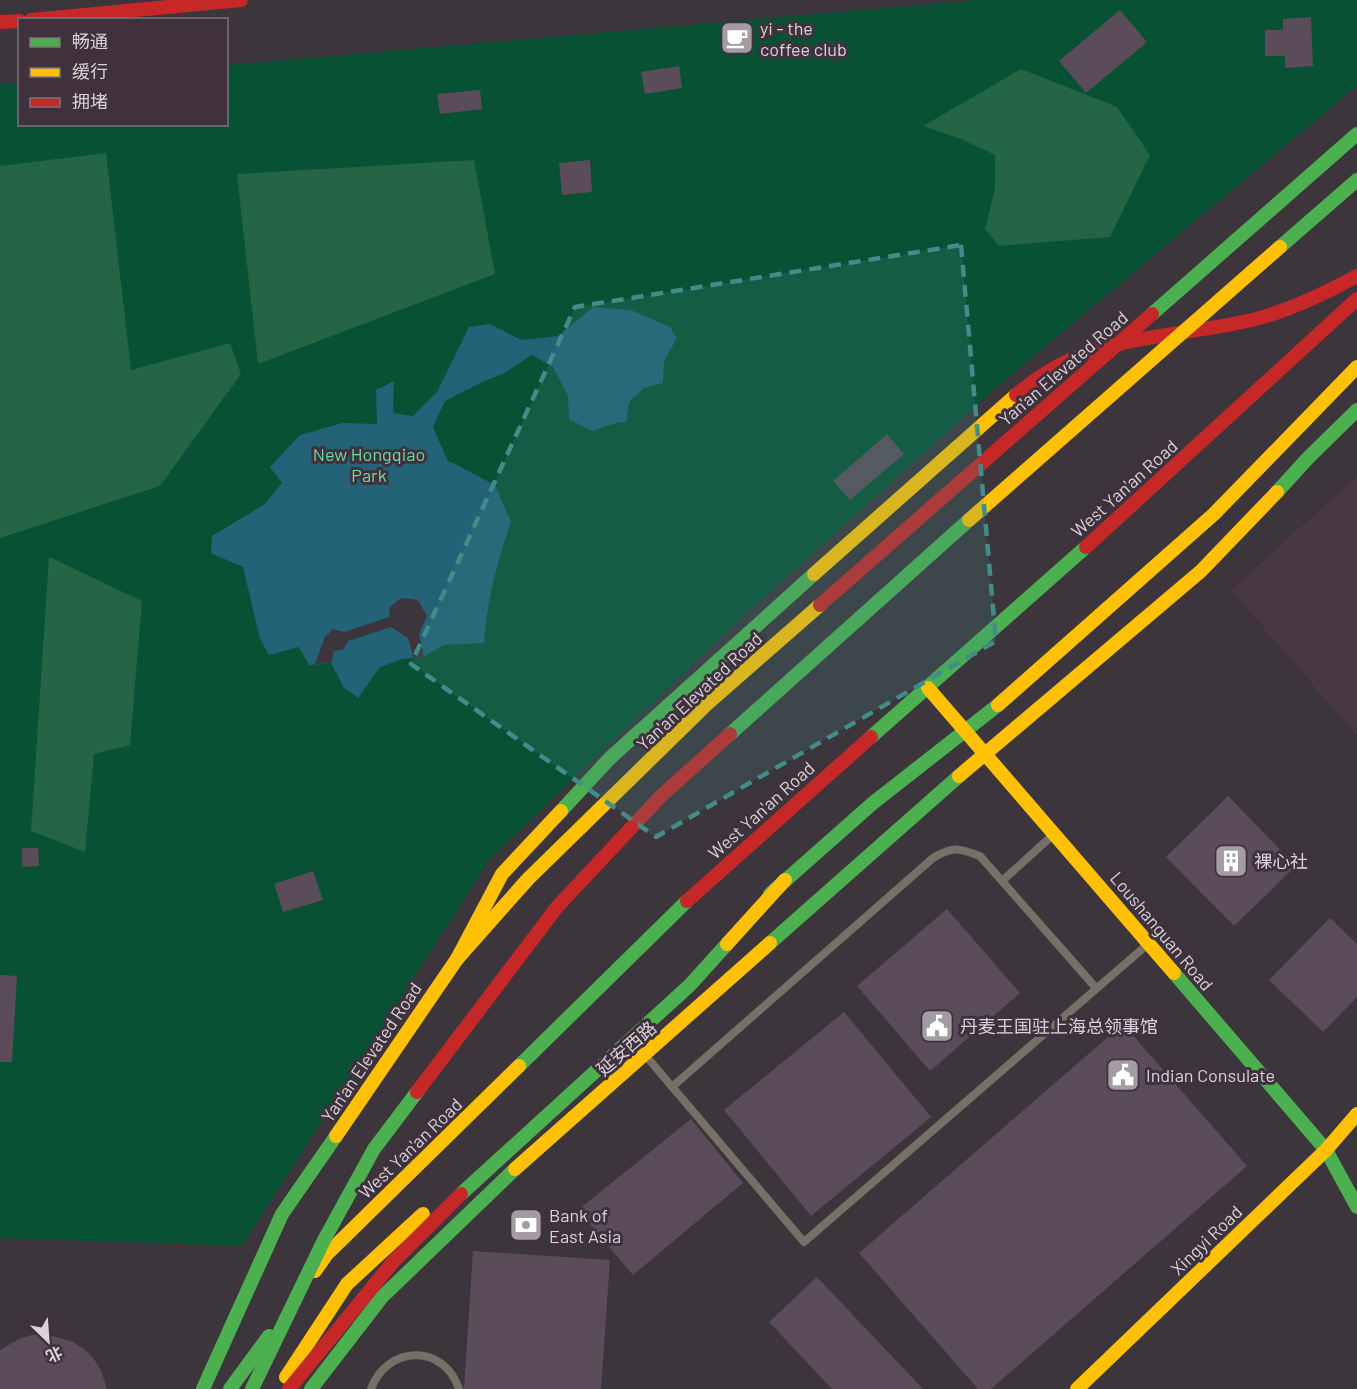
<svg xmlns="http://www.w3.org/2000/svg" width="1357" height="1389" font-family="Barlow,'Noto Sans SC',sans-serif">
<rect width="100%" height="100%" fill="#3c353b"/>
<path fill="#473843" d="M 1357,476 L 1357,736 L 1231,590 Z"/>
<path fill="#095134" d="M 977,0 L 1357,0 L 1357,86 L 997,387 L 736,623 L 490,859 L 242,1246 L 0,1238 L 0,84 L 19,83 L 20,124 L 226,124 L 227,65 Z"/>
<path fill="#246545" d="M 1021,69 L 1117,107 L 1150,155 L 1110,237 L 999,246 L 985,229 L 995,189 L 995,155 L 961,139 L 923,126 Z
M 106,153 L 131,370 L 230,343 L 241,374 L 160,486 L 0,538 L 0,166 Z
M 474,160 L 495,274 L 258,364 L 237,174 Z
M 49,557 L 142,601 L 130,745 L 94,754 L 85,852 L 31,831 Z"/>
<path fill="#236277" d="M 593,307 L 631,310 L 670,327 L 677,338 L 664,361 L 663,383 L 644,388 L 629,402 L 626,422 L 616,423 L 592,431 L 569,419 L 568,396 L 553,367 L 532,355 L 503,374 L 482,382 L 445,401 L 433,427 L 447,460 L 495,485 L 511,522 C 497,563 487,600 484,643 L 443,645 L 424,657 L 402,659 L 380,667 L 358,698 L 344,688 L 331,663 L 309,665 L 299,647 L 269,655 L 260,639 L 243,567 L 211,553 L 212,536 L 265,504 L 282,483 L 270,467 L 300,435 L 342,423 L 377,424 L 376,390 L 394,381 L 393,413 L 413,416 L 437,392 L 469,327 L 490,324 L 521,340 L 558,336 Z"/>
<path fill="#3c353b" d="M 401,598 L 418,600 L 427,616 L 419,634 L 424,657 L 414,659 L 408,638 L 391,627 L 348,641 L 343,650 L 334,651 L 331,663 L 315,664 L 325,637 L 333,629 L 345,632 L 389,617 L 390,607 Z"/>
<path fill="#5a4d59" d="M 1120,10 L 1147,42 L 1086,93 L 1059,61 Z
M 1311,17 L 1313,66 L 1285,68 L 1285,56 L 1265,56 L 1265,30 L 1283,30 L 1283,19 Z
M 679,66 L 682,88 L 645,94 L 641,72 Z
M 480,90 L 482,109 L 440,114 L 437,94 Z
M 590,160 L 592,192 L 562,195 L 559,163 Z
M 887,434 L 904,454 L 850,500 L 833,481 Z
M 1228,796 L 1296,866 L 1234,926 L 1166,857 Z
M 22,848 L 38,848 L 39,866 L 22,867 Z
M 313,871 L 323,900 L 283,912 L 274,884 Z
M 947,909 L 1020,993 L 930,1071 L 857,986 Z
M 1330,918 L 1357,944 L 1357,997 L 1323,1032 L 1269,980 Z
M 0,975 L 17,976 L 12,1062 L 0,1062 Z
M 844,1012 L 931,1117 L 811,1216 L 724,1110 Z
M 1123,1024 L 1247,1166 L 991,1389 L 978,1389 L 859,1253 Z
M 691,1119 L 743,1183 L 633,1275 L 578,1210 Z
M 473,1251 L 610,1260 L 601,1389 L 464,1389 Z
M 817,1277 L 923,1389 L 832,1389 L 769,1322 Z
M 46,1334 L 73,1342 L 84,1349 L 94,1359 L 101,1370 L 107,1389 L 0,1389 L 0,1350 L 19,1339 L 32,1335 Z"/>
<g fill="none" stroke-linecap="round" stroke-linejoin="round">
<path stroke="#757068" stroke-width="8" d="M 1002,881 L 1054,834
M 646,1056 L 804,1242 L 1148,944
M 672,1087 L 933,858 C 953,846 959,848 980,856 L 1096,988
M 371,1389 C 387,1345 444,1343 459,1389"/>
<path stroke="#4caf50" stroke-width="14" d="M 1277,492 L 1308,458 L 1357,410
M 871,737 L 1086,547
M 561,811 L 610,758 L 814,574
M 770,894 L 873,803 L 998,705
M 770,943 L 959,776
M 1174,973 L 1326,1150 L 1357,1207
M 519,1066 L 687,901
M 461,1194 L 690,985 L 727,944
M 203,1389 L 282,1214 L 336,1136
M 230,1389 L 269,1336
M 311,1389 L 382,1297 L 515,1169"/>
<path stroke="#ffc107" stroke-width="14" d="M 814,574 L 1016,395
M 928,688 L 1174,973
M 998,705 L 1214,514 L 1357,367
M 959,776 L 1201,571 L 1277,492
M 727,944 L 785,880
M 336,1136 L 457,959 L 502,874 L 561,811
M 515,1169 L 770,943
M 315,1271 L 327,1254 L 519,1066
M 286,1377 L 347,1284 L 423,1214
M 1077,1389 L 1326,1150 L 1357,1114"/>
<path stroke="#c62828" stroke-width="14" d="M 31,20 L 241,0
M 0,22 L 20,21
M 1016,395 C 1033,381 1050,369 1070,360 C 1127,335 1192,334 1252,320 C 1289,311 1324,294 1357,276
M 1086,547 L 1357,299
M 687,901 L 871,737
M 289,1389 L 393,1262 L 461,1194"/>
<path stroke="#4caf50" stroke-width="14" d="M 1280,247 L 1357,180
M 1152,314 L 1357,134
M 730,734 L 969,520
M 252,1389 L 324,1240 L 374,1149 L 417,1092"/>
<path stroke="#ffc107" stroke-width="14" d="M 969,520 L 1280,247
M 457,959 L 528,879 L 707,704 L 820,605"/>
<path stroke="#c62828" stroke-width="14" d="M 820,605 L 1152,314
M 417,1092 L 557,907 L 661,796 L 730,734"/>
</g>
<path fill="#428d89" fill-opacity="0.2" stroke="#428d89" stroke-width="4.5" stroke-dasharray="12 8" stroke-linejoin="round" d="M 961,245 L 996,641 L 656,837 L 411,664 L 575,307 Z"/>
<defs>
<symbol id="cafe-square" viewBox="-11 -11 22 22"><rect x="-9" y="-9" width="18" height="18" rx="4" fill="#a39ca2" stroke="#3f323d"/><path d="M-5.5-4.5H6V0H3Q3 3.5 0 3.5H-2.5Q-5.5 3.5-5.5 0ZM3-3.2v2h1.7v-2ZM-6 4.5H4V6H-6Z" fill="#fff"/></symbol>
<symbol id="building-square" viewBox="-11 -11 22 22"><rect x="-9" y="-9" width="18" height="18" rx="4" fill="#a39ca2" stroke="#3f323d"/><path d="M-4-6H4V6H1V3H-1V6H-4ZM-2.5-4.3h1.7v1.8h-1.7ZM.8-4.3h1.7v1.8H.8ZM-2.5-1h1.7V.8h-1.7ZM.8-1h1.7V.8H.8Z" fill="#fff"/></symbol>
<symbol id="civic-square" viewBox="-11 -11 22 22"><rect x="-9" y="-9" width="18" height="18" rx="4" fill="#a39ca2" stroke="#3f323d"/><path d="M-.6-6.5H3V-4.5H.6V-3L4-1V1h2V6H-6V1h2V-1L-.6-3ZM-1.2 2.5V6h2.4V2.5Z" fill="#fff"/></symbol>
<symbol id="bank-square" viewBox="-11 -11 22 22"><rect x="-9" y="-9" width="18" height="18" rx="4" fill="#a39ca2" stroke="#3f323d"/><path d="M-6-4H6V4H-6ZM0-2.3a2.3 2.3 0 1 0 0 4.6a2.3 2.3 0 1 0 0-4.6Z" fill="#fff"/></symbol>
</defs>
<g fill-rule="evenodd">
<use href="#cafe-square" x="718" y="19" width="38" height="38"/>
<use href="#building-square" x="1212" y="842" width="38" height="38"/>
<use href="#civic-square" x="918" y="1007" width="38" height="38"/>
<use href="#civic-square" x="1104" y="1056" width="38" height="38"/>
<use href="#bank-square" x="507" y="1206" width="38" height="38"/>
</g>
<g text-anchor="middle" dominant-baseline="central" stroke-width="6" stroke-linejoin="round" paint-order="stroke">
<g font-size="18" fill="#dad3da" stroke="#3f323d" text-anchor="start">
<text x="760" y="28">yi - the<tspan x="760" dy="21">coffee club</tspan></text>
<text x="1254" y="861">裸心社</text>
<text x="960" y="1026">丹麦王国驻上海总领事馆</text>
<text x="1146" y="1075">Indian Consulate</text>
<text x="549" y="1215">Bank of<tspan x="549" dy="21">East Asia</tspan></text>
</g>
<g font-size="18" fill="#dad3da" stroke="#3f323d">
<text transform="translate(1063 368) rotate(-41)">Yan'an Elevated Road</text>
<text transform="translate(1124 488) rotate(-42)">West Yan'an Road</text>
<text transform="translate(699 691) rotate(-43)">Yan'an Elevated Road</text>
<text transform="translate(761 810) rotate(-42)">West Yan'an Road</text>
<text transform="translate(1162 931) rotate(50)">Loushanguan Road</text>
<text transform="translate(626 1048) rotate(-41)">延安西路</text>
<text transform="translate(371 1052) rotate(-56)">Yan'an Elevated Road</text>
<text transform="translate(410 1148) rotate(-44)">West Yan'an Road</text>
<text transform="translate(1206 1240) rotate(-44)">Xingyi Road</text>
</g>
<g font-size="18" fill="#71d8a0" stroke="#3f323d">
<text x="369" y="454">New Hongqiao<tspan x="369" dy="21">Park</tspan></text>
</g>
</g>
<rect x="18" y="18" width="210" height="108" fill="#3f323d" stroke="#7d727c" stroke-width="1.5"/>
<rect x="30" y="38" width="30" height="9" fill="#4caf50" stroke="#7d727c" stroke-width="1.5"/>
<text x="72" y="48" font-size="18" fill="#dad3da">畅通</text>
<rect x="30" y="68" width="30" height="9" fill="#ffc107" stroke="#7d727c" stroke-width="1.5"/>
<text x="72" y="78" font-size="18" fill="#dad3da">缓行</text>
<rect x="30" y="98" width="30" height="9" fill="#c62828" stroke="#7d727c" stroke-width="1.5"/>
<text x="72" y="108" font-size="18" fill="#dad3da">拥堵</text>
<g transform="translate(48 1341) rotate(155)" stroke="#3f323d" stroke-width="4.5" paint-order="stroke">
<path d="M0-4.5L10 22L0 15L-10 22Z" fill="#dad3da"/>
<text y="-9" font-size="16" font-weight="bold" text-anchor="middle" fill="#dad3da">北</text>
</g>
</svg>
